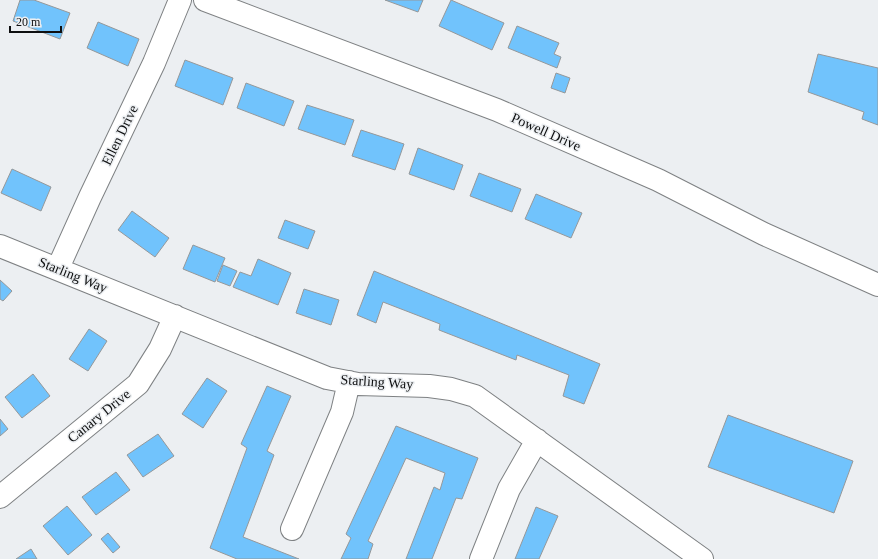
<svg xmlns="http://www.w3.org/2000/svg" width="878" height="559" font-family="'Times New Roman',serif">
<rect width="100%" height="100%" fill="#eceff2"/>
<path fill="#71c3fc" stroke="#95989a" d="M 20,0 L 34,0 L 70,13 L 60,39 L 13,21 Z
M 385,0 L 423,0 L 418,12 Z
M 451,0 L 504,23 L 492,50 L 439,26 Z
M 98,22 L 139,39 L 128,66 L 87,48 Z
M 517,26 L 559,43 L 554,54 L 561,57 L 557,68 L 508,48 Z
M 818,54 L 878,68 L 878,125 L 862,119 L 864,112 L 808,92 Z
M 185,60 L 233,78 L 223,105 L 175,86 Z
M 556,73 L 570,78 L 565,93 L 551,88 Z
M 246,83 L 294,101 L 284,126 L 237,108 Z
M 307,105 L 354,120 L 345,145 L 298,129 Z
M 361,130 L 404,144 L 395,170 L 352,156 Z
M 418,148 L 463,165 L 454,190 L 409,174 Z
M 12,169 L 51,187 L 41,211 L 1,193 Z
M 479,173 L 521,189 L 512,212 L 470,196 Z
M 536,194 L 582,213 L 571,238 L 525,219 Z
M 132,211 L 169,238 L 155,257 L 118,230 Z
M 285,220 L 315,231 L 308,249 L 278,238 Z
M 193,245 L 225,258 L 215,282 L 183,269 Z
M 258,259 L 291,273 L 278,305 L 233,287 L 240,272 L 251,276 Z
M 223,265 L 237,271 L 230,286 L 217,281 Z
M 374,271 L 600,364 L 584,404 L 563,396 L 569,375 L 517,355 L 516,360 L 439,330 L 440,324 L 383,302 L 376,323 L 357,315 Z
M 0,280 L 12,291 L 3,301 L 0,299 Z
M 304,289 L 339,300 L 331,325 L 296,313 Z
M 89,329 L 107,341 L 88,371 L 69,359 Z
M 33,374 L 50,396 L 22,418 L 5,397 Z
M 207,378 L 227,391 L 203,428 L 182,414 Z
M 267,386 L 291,396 L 267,451 L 274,455 L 243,537 L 299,559 L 237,559 L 210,548 L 247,448 L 241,444 Z
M 728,415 L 853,461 L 834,513 L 708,467 Z
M 0,419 L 8,429 L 0,436 Z
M 396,426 L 478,458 L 462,499 L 456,498 L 432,559 L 406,559 L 434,487 L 440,490 L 445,473 L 406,458 L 368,541 L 373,544 L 368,559 L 341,559 L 351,538 L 346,534 Z
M 158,434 L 174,456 L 143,477 L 127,455 Z
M 116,472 L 130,490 L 96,515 L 82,497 Z
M 67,506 L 92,535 L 68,555 L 43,526 Z
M 536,507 L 558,516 L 539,559 L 515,559 Z
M 108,533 L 120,547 L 113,553 L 101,539 Z
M 31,549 L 37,559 L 16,559 Z"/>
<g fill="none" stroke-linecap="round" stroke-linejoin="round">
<defs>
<path id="minor" d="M 205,0 L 497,110 L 658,180 L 764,234 L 878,285
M 0,246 L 327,378 L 358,384 L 429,386 L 451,389 L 475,396 L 702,559
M 58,268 L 90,197 L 154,63 L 180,0
M 0,497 L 138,384 L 160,349 L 175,316
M 292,529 L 342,412 L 349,382
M 481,559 L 509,489 L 537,440"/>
</defs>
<use href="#minor" stroke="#7e8183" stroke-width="24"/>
<use href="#minor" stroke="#fff" stroke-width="22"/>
</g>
<g text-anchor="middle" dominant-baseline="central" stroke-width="3" stroke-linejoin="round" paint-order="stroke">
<g font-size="14" fill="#0e0f10" stroke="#eceff2">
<text transform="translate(546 132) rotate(24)">Powell Drive</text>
<text transform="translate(120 135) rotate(-64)">Ellen Drive</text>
<text transform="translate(73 275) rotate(22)">Starling Way</text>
<text transform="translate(377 382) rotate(4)">Starling Way</text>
<text transform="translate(99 416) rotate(-39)">Canary Drive</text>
</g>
</g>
<path d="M10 26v6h51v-6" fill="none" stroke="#0e0f10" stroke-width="2"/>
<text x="16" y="26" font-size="12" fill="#0e0f10" stroke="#eceff2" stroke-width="3" paint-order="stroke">20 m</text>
</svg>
